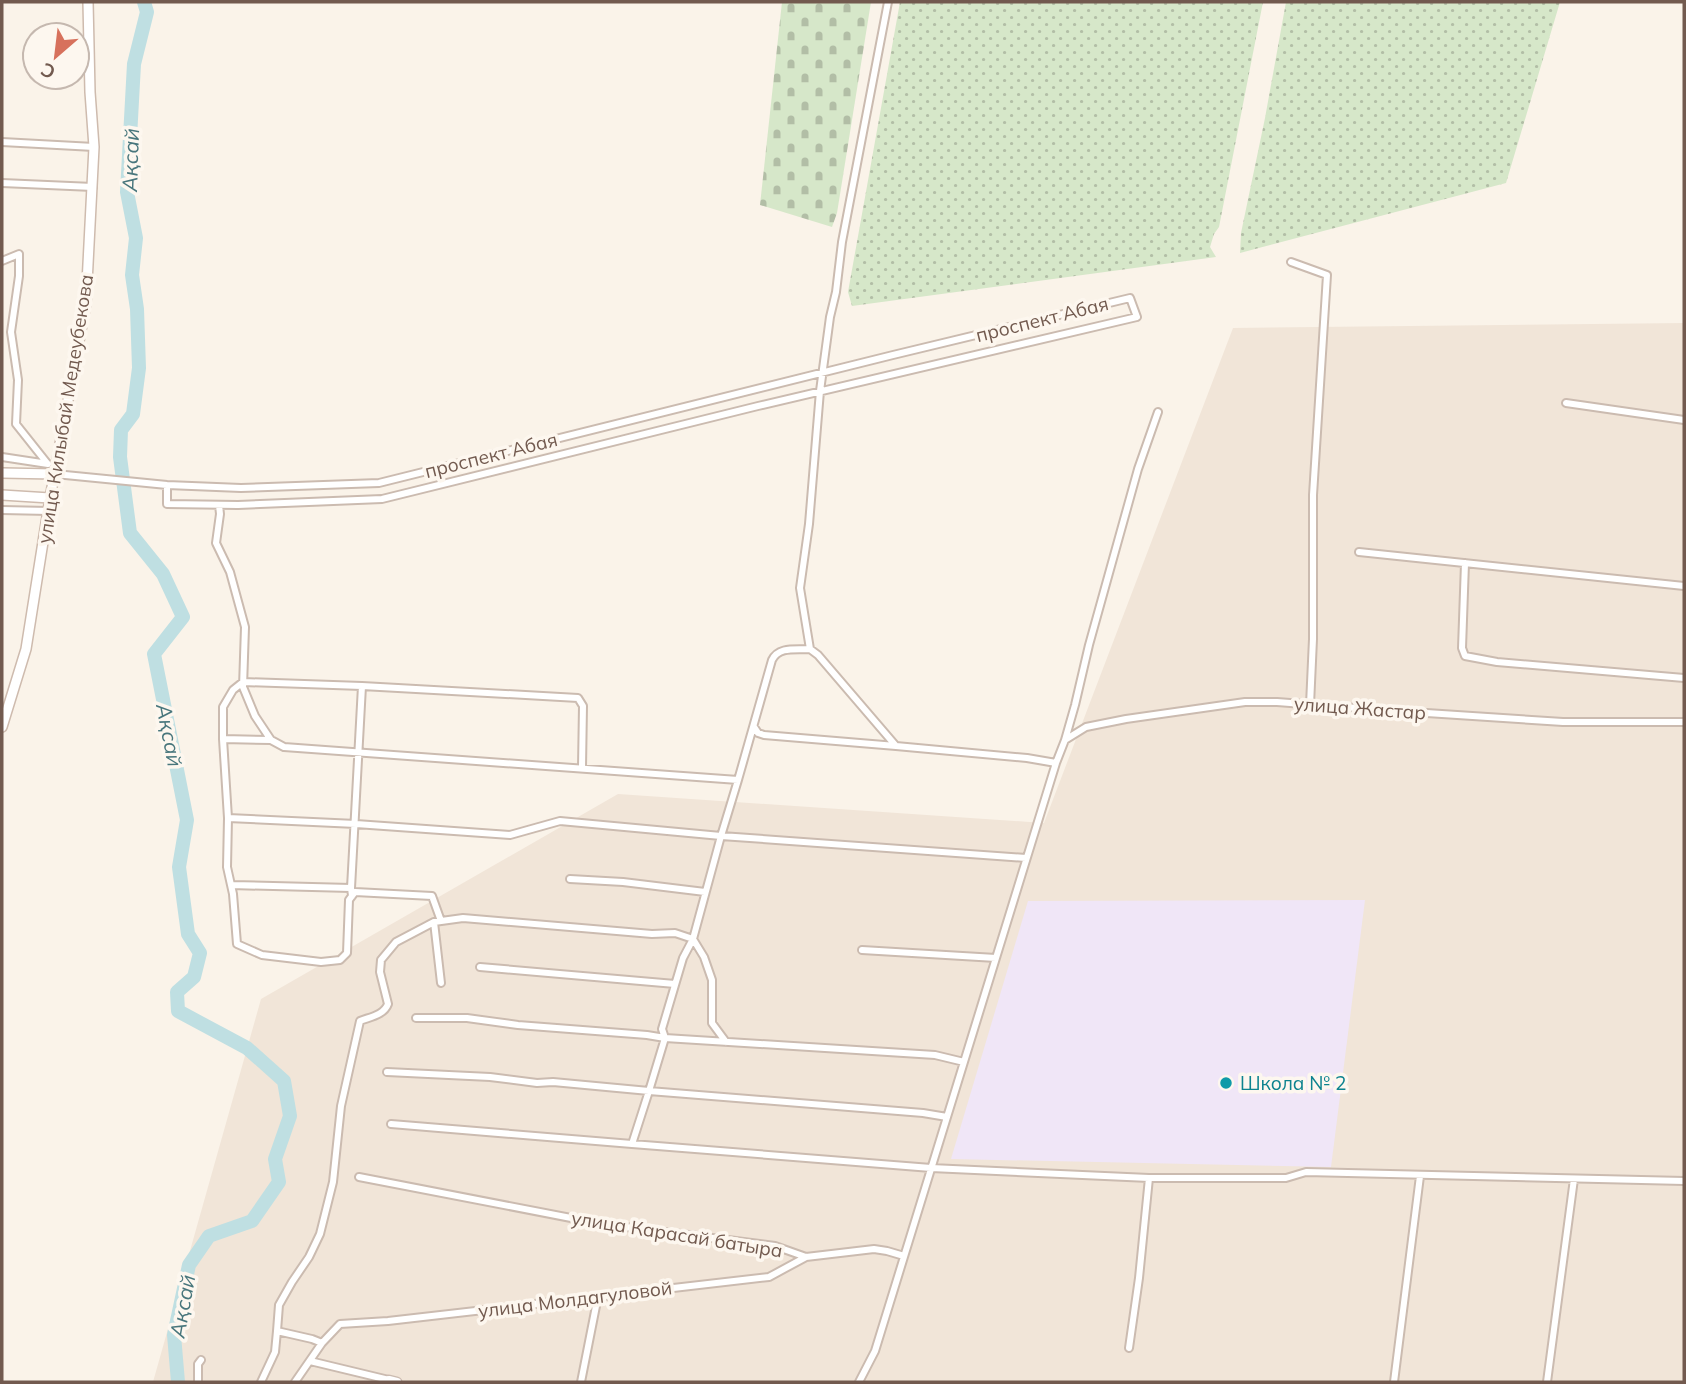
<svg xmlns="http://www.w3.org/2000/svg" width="1686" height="1384" font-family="Mulish,sans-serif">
<defs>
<pattern id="grass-dots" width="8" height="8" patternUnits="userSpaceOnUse" patternTransform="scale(1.75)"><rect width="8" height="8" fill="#d6e7c9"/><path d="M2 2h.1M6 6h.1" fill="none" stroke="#b2bea6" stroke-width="1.8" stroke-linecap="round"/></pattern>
<pattern id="cemetery-stones" width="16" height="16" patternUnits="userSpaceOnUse" patternTransform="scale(1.75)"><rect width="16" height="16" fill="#d6e7c9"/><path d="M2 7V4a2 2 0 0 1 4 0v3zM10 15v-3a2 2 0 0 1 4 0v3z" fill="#b2bea6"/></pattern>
</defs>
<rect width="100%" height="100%" fill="#faf3e9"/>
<path fill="#f1e5d8" d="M 1684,323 L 1684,1382 L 153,1382 L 261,999 L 618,794 L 1044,823 L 1233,328 Z"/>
<path fill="#f0e6f7" d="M 1365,900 L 1331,1167 L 951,1159 L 1028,901 Z"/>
<path fill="url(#grass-dots)" d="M 900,2 L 1263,2 L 1219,227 L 1214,234 L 1210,247 L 1216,257 L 852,306 L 848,292 Z
M 1286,2 L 1560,2 L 1506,183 L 1240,253 L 1241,233 L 1265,118 Z"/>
<path fill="url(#cemetery-stones)" d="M 782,2 L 871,2 L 837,213 L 832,227 L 760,205 Z"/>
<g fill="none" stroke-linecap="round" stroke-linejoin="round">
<path stroke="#bfdfe2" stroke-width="14" d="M 144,2 L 147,12 L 134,64 L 127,192 L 136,238 L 132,275 L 137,309 L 139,368 L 133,414 L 121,430 L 120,457 L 130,533 L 163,574 L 183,617 L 154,654 L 187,820 L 179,867 L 188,934 L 200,953 L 194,977 L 177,992 L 178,1011 L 247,1048 L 284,1081 L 290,1116 L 275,1159 L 279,1182 L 252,1221 L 209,1236 L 189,1265 L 174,1335 L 178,1382"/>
<defs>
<path id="minor" d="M 2,142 L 94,147
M 2,183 L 93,187
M 2,261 L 19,254 L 19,276 L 11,332 L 18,380 L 16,424 L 47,463
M 1291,262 L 1327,275 L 1313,495 L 1313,639 L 1310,705
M 1566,403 L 1684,420
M 2,457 L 48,464
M 55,474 L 167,485 L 241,488 L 379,483 L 893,355 L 1130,298 L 1137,317 L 758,406 L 382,499 L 238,505 L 167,504 L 167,485
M 219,505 L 220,514 L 216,543 L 230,572 L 245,627 L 243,687 L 255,716 L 271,740 L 284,747 L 738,780 L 721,836 L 1026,858
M 2,510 L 49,511
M 1359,552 L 1684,586
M 1465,563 L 1462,648 L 1465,656 L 1497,662 L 1684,678
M 810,649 L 800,588 L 809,524 L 820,391 L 830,317 L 836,292 L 842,242 L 888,2
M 362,686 L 578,698 L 583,706 L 582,767
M 754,727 L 758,733 L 764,735 L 896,746
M 223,739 L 271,740
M 1065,740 L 1075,705 L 1089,645 L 1138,469 L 1158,412
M 738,780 L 772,660 C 779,646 796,650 810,649 L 818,655 L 896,746 L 1027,758 L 1056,763
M 228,818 L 356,824 L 510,835 L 560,821 L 721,836 L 693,939 L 683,958 L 662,1029 L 665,1038 L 649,1091 L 553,1082 L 537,1083 L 490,1077 L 387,1072
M 570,879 L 623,882 L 705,892
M 231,885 L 351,888
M 352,896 L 351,888 L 362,686 L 243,682 L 233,690 L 223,707 L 223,739 L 228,818 L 227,867 L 233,894 L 237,944 L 262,955 L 321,962 L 340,960 L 347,953 L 349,900 L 355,892 L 432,896 L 441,921
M 434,922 L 441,983
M 862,950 L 996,958
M 480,967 L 675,984
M 416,1018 L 467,1018 L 518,1025 L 647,1035 L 665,1038 L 935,1055 L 964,1062
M 391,1124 L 632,1144 L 649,1091 L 923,1113 L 947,1117
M 632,1144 L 931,1168 L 1149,1178 L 1286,1178 L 1306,1172 L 1684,1181
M 359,1177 L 602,1224 L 775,1246 L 806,1257 L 874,1249 L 887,1251 L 904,1256
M 277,1331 L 279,1305 L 292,1282 L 309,1257 L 320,1234 L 333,1182 L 341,1106 L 360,1021 C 370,1017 384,1015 388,1004 L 380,972 L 381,960 L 396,942 L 434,922 L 463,918 L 652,934 L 675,933 L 693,939 L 704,957 L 712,980 L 712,1023 L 726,1042
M 1129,1348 L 1139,1278 L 1149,1178
M 310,1361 L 389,1380
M 198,1382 L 198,1364 L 201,1360
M 261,1382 L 275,1352 L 277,1331 L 312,1339 L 322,1343
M 295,1382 L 322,1343 L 340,1324 L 388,1321 L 769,1277 L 806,1257
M 581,1382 L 598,1296
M 859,1382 L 875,1351 L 1056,763 L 1065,740 L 1086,727 L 1126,719 L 1245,702 L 1277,702 L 1396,711 L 1563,722 L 1684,722
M 1394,1382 L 1420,1176
M 1547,1382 L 1574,1179"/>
<path id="tertiary" d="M 389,1382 L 389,1380 L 397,1382"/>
<path id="secondary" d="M 2,473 L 55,474
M 2,495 L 50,498
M 2,727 L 26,649 L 50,498 L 86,303 L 94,147 L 90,92 L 88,2"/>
</defs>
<use href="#minor" stroke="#cbbbb0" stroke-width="10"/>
<use href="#tertiary" stroke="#cbbbb0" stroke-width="11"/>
<use href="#secondary" stroke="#cebbae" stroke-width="12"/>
<use href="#minor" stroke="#fff" stroke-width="6"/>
<use href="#tertiary" stroke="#fff" stroke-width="8"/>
<use href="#secondary" stroke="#fff" stroke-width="9"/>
</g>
<circle fill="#0f9aa8" stroke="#fdf7ef" stroke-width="2.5" cx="1226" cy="1083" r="7"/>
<g text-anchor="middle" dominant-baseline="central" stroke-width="7" stroke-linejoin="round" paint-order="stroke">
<g font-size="19" fill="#725a4f" stroke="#fdf7ef">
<text transform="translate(1042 319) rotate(-14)">проспект Абая</text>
<text transform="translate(65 409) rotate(-81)">улица Килыбай Медеубекова</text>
<text transform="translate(491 455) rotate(-14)">проспект Абая</text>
<text transform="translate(1360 708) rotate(4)">улица Жастар</text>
<text transform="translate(677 1234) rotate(9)">улица Карасай батыра</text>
<text transform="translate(575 1299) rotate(-7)">улица Молдагуловой</text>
</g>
<g font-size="19" fill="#0d838f" stroke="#fdf7ef" text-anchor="start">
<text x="1240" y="1083">Школа № 2</text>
</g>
<g font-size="21" font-style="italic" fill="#48767c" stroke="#fdf7ef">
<text transform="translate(130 160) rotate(-88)">Ақсай</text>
<text transform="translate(170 735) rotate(79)">Ақсай</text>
<text transform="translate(182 1306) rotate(-80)">Ақсай</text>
</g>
</g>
<rect width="1686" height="1384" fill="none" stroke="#725a4f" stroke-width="7"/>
<g transform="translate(56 56) rotate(208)"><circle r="33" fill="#fdf7ef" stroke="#c5b8af" stroke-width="2"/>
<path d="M0-5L12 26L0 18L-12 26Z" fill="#d7715c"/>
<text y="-10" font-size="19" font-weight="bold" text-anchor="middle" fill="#725a4f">С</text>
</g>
</svg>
